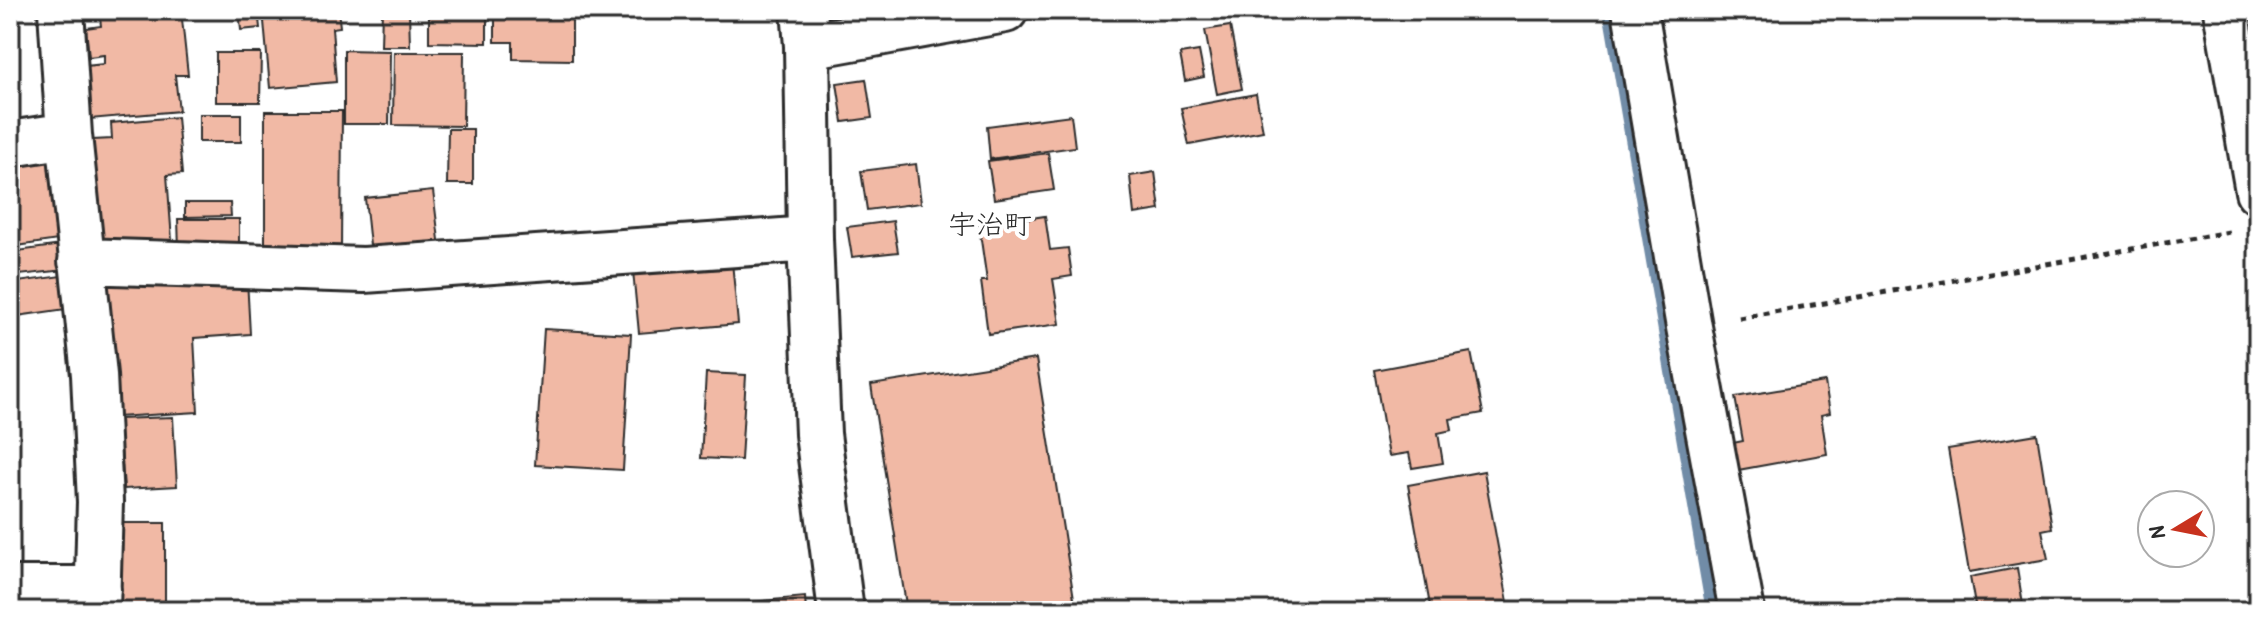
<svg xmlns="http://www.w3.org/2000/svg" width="2268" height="621" font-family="'Patrick Hand','Klee One',sans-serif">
<rect width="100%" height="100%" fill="#fff"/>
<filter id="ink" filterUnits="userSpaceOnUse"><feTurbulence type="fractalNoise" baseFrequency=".0125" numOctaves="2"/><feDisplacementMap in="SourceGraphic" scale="16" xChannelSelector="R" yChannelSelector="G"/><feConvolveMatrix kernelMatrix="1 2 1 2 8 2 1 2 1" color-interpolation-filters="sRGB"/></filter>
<g filter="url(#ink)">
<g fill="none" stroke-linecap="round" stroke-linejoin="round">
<path stroke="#718ca7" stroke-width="16" d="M 1611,10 L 1714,611"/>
</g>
<path fill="#f1b9a5" stroke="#2b2b2b" stroke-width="2" d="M 99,10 L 181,10 L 188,75 L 175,75 L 179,111 L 90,119 L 86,66 L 104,64 L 104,55 L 89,57 L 86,28 L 101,26 Z
M 239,10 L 258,10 L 260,28 L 241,30 Z
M 263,10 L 338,10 L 340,27 L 332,28 L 336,82 L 270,88 Z
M 382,10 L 409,10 L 410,46 L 381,46 Z
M 429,10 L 487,10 L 487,43 L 429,42 Z
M 495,10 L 572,10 L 572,60 L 513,59 L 513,42 L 495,42 Z
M 1230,26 L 1242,89 L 1217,94 L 1205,30 Z
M 344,50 L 390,51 L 389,124 L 344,124 Z
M 1199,51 L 1204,77 L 1185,81 L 1180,54 Z
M 394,52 L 464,52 L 463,126 L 393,125 Z
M 216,53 L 261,53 L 260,102 L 216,102 Z
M 10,77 L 12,77 L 15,122 L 10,123 Z
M 866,79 L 872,118 L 843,122 L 837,83 Z
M 1256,94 L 1263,131 L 1189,145 L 1181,108 Z
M 265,111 L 342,111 L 341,250 L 265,250 Z
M 199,114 L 241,114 L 241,142 L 199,142 Z
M 1071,115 L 1075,147 L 990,159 L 987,126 Z
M 177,117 L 182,174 L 167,175 L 172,240 L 103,246 L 93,140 L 112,139 L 111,123 Z
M 448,129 L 473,129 L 473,184 L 447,184 Z
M 1048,153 L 1054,190 L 994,199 L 988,161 Z
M 54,157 L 65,239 L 10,247 L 10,163 Z
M 916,164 L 921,203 L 867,210 L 861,171 Z
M 1155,172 L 1160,210 L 1134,214 L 1130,176 Z
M 433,191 L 440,248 L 371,255 L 365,198 Z
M 185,203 L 230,203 L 231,216 L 185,217 Z
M 1045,216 L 1050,250 L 1068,248 L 1072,276 L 1053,279 L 1060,324 L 988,334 L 981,281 L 987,281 L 979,226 Z
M 178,219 L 239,219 L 239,249 L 179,249 Z
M 893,221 L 898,252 L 852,257 L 847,227 Z
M 62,245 L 65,270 L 10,276 L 10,252 Z
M 732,262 L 738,324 L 639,333 L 633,271 Z
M 61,276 L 66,309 L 10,317 L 10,283 Z
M 247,279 L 250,334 L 194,338 L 198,412 L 116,417 L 108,281 Z
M 544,329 L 631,334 L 623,470 L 535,465 Z
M 1471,352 L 1483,413 L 1450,419 L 1452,430 L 1438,433 L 1443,463 L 1412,468 L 1409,453 L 1389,456 L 1374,370 Z
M 1036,359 L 1076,611 L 907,611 L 871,385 Z
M 706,373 L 746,375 L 741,460 L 701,458 Z
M 1825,382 L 1830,413 L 1821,415 L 1827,454 L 1738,470 L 1733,443 L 1743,441 L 1735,397 Z
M 173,417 L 177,486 L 124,489 L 119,419 Z
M 2037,434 L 2052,528 L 2042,530 L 2048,559 L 1969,572 L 1948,449 Z
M 1484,471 L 1508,602 L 1465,611 L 1431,611 L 1408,485 Z
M 118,523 L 165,523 L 165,611 L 118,611 Z
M 2017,568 L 2024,611 L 1976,611 L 1970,577 Z
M 805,597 L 806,611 L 650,611 Z"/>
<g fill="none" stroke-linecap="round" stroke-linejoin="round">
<defs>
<path id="street" d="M 61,10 L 69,135 L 94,375 L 100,502 L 97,611
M 804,10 L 807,46 L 810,239 L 818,434 L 841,611
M 1635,10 L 1689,327 L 1742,611
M 2226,10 L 2258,191
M 807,46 L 1005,10
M 10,144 L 69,135
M 81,261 L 364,270 L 810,239
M 10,589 L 98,589"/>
</defs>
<use href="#street" stroke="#2b2b2b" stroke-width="50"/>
<path stroke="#2b2b2b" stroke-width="5" stroke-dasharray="6 6" stroke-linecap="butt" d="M 1739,318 L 2229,232"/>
<use href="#street" stroke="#fff" stroke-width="44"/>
</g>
</g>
<g text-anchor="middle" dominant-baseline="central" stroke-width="8" stroke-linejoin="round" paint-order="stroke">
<g font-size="28" fill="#2b2b2b" stroke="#fff">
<text x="990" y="224">宇治町</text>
</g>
</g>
<rect width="2268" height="621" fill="none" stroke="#fff" stroke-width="40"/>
<rect x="20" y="20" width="2228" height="581" fill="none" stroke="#2b2b2b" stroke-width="3" filter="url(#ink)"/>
<g transform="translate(2176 529) rotate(260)"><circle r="38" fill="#ffffff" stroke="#aaaaaa" stroke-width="2"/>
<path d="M0-6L14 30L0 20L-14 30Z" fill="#c8321e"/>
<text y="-12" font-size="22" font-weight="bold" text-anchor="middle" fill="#2b2b2b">N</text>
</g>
</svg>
